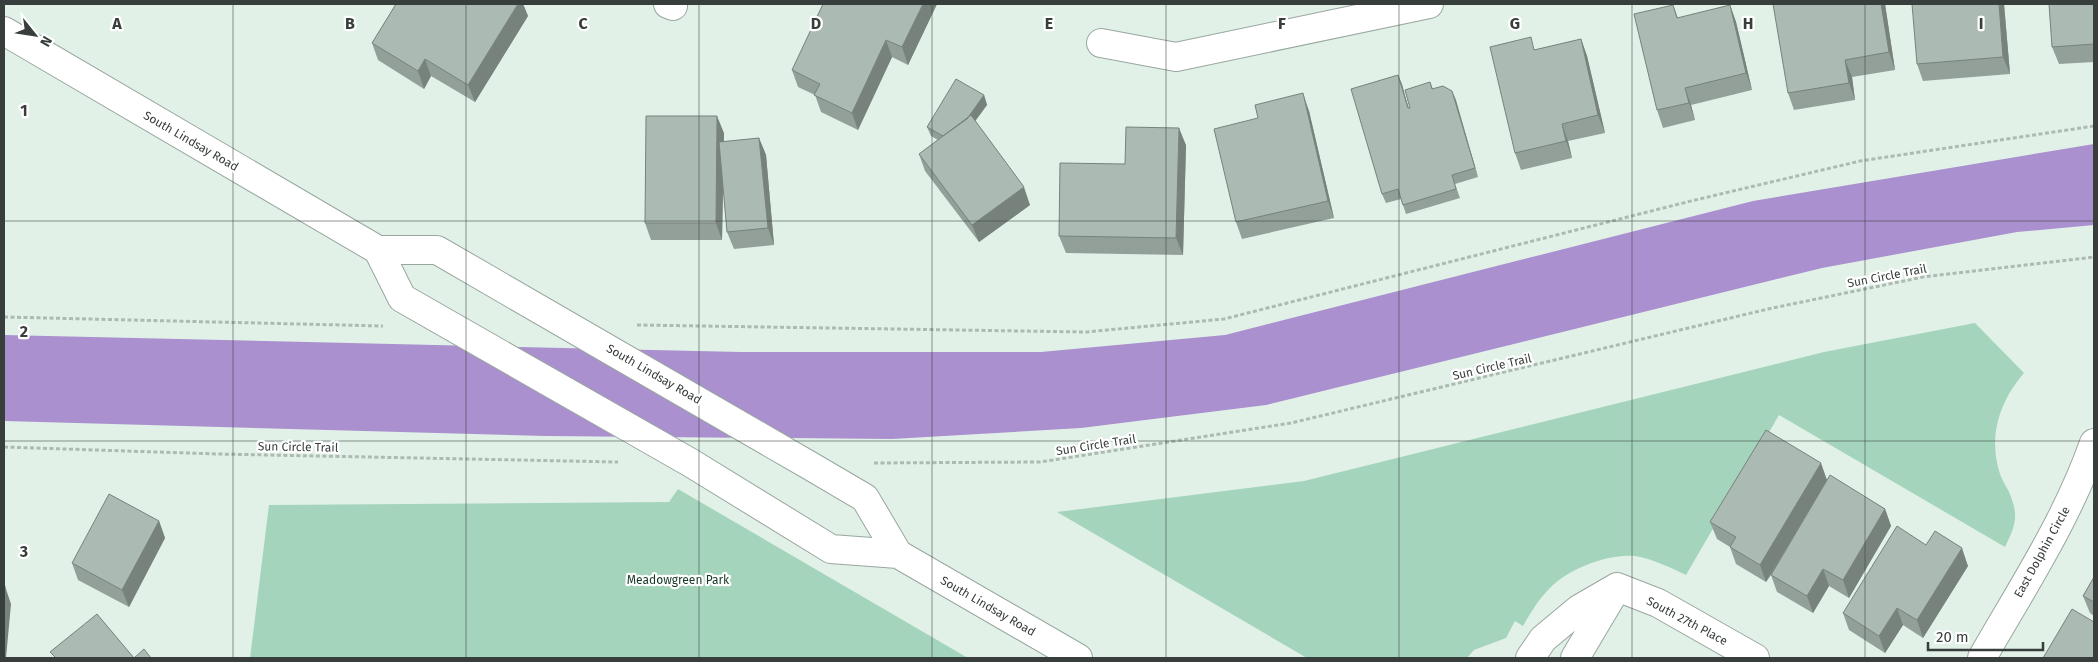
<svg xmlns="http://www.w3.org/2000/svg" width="2098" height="662" font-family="'Fira Sans',sans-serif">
<rect width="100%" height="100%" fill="#e1f1e8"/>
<path fill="#a5d4bc" d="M 1975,323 L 2024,373 C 1999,402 1988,437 2000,474 C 2002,480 2006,486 2009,492 C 2019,515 2016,525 2005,547 L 1779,415 L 1686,575 C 1669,567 1653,559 1635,556 C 1609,553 1567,569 1550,588 C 1539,599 1531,612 1523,626 L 1515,621 L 1506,638 L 1474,650 L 1467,658 L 1307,658 L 1057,512 L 1304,481 L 1824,352 Z
M 678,489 L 968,658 L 250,658 L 269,505 L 669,502 Z"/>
<path fill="#aa90cf" d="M 2094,144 L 2094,225 L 2017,232 L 1822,268 L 1266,405 L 1081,428 L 892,439 L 546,436 L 4,421 L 4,335 L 741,352 L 1041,352 L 1225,335 L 1753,201 Z"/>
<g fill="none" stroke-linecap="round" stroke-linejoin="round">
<defs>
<path id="minor" d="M 668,4 L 673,6
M 1101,43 L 1176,57 L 1429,4
M 1617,587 L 1658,603 L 1755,658
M 1530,658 L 1543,639 L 1579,609 L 1617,587
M 1575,658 L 1616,589
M 1982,658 C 2022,588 2067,520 2094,443"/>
<path id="major" d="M 4,31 L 378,250 L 437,250 L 807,464 L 865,498 L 898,554
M 378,250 L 402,298 L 691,463 L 831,549 L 898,554 L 1078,658"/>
</defs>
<use href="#minor" stroke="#99a79f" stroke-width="30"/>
<use href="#major" stroke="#99a79f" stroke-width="30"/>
<path stroke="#adbab2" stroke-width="3" stroke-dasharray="4 2.5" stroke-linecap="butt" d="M 4,317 L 383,326
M 637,325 L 1086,332 L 1224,319 L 1687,202 L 1860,161 L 2094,126
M 4,447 L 218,454 L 618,462
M 874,463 L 1040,462 L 1291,423 L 1768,309 L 1923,277 L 2094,257"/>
<use href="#minor" stroke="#fff" stroke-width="28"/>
<use href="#major" stroke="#fff" stroke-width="28"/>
</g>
<path fill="#93a099" d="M 396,4 L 523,4 L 528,16 L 475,102 L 431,76 L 424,89 L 378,60 L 372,43 Z
M 937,4 L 908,65 L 892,57 L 858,130 L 821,112 L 815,95 L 798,87 L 792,70 Z
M 1885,4 L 1895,70 L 1852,77 L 1855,100 L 1794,110 L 1788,93 Z
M 2004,4 L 2010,74 L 1923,81 L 1917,64 Z
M 2094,4 L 2094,62 L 2059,64 L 2052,47 Z
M 1673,5 L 1678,18 L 1730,5 L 1736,22 L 1752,90 L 1691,105 L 1695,120 L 1663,128 L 1657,110 Z
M 1581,39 L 1587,56 L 1605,133 L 1568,141 L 1572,158 L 1521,170 L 1515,153 L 1535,50 Z
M 1398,75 L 1409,108 L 1410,108 L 1430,82 L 1433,89 L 1452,91 L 1478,177 L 1455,184 L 1460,198 L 1406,214 L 1401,199 L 1386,203 L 1382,194 Z
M 984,95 L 987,105 L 975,121 L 1030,205 L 979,242 L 925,171 L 919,154 L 938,140 L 931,136 L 927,127 Z
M 1309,111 L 1334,218 L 1242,239 L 1236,222 Z
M 724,133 L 724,142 L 759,138 L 766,155 L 774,245 L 734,249 L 727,232 L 723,186 L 722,240 L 651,240 L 645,223 Z
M 1186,145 L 1183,255 L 1066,253 L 1059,236 L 1125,164 Z
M 1827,479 L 1885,509 L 1891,526 L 1849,598 L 1829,586 L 1813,613 L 1777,592 L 1771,575 L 1766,582 L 1736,564 L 1730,547 L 1717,539 L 1710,522 Z
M 159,521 L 165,538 L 129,607 L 78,580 L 72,563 Z
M 1926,545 L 1968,566 L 1923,638 L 1903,625 L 1885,653 L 1849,630 L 1843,613 Z
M 2094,577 L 2094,616 L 2090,613 L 2083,596 Z"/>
<path fill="#78827d" d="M 518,4 L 523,4 L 528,16 L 475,102 L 468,85 Z
M 923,4 L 937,4 L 908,65 L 902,47 Z
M 1881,4 L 1885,4 L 1895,70 L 1889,52 Z
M 1999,4 L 2004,4 L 2010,74 L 2003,57 Z
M 1730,5 L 1736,22 L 1752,90 L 1746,73 Z
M 1581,39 L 1587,56 L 1605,133 L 1598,115 Z
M 886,40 L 892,57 L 858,130 L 852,113 Z
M 425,59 L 431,76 L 424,89 L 418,71 Z
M 1845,60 L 1852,77 L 1855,100 L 1849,83 Z
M 1398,75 L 1402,84 L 1411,118 L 1408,108 Z
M 1685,88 L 1691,105 L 1695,120 L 1689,103 Z
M 1452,91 L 1456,100 L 1478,177 L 1475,168 Z
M 1303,93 L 1309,111 L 1334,218 L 1328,201 Z
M 984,95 L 987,105 L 954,150 L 951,140 Z
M 717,116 L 724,133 L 722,240 L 716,223 Z
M 1562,124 L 1568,141 L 1572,158 L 1566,141 Z
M 1179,128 L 1186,145 L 1183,255 L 1176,238 Z
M 759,138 L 766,155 L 774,245 L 768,228 Z
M 1024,187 L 1030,205 L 979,242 L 972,225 Z
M 1821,463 L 1827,480 L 1766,582 L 1760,565 Z
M 1885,509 L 1891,526 L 1849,598 L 1843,580 Z
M 159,521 L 165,538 L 129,607 L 122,590 Z
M 1962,548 L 1968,566 L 1923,638 L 1917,620 Z
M 1823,569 L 1829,586 L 1813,613 L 1807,596 Z
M 5,586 L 11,604 L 6,658 L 4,658 L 4,600 Z
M 1897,608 L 1903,625 L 1885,653 L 1879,636 Z"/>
<path fill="#abbab2" stroke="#78827d" d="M 396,4 L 518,4 L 468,85 L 425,59 L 418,71 L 372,43 Z
M 823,4 L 923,4 L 902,47 L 886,40 L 852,113 L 814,95 L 820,84 L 792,70 Z
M 1773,4 L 1881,4 L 1889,52 L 1845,60 L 1849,83 L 1788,93 Z
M 1912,4 L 1999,4 L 2003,57 L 1917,64 Z
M 2049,4 L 2094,4 L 2094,44 L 2052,47 Z
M 1673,5 L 1677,18 L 1730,5 L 1746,73 L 1685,88 L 1689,103 L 1657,110 L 1634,14 Z
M 1531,37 L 1534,50 L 1581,39 L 1598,115 L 1562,124 L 1566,141 L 1515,153 L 1490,47 Z
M 1398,75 L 1408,108 L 1410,108 L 1405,90 L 1430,82 L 1432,89 L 1443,86 L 1452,91 L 1475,168 L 1452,175 L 1456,189 L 1403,205 L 1398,189 L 1382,194 L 1351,89 Z
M 956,79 L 984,95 L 967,119 L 943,136 L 927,127 Z
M 1303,93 L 1328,201 L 1236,222 L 1214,129 L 1258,118 L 1255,105 Z
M 971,115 L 1024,187 L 972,225 L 919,154 Z
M 646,116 L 717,116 L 716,223 L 645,223 Z
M 1126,127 L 1179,128 L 1176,238 L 1059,236 L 1060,163 L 1125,164 Z
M 759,138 L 768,228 L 727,232 L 719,142 Z
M 1766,430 L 1821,463 L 1760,565 L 1730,547 L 1736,537 L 1710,522 Z
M 1830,475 L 1885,509 L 1843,580 L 1823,569 L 1807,596 L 1771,575 Z
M 109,494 L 159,521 L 122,590 L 72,563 Z
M 1897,526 L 1926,545 L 1935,531 L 1962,548 L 1917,620 L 1897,608 L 1879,636 L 1843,613 Z
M 2094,577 L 2094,602 L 2083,596 Z
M 4,586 L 5,586 L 4,600 Z
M 2072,609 L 2094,622 L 2094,658 L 2043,658 Z
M 97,614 L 134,658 L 144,649 L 151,658 L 56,658 L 50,652 Z"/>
<path fill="none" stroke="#383e3b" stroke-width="1" stroke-opacity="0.55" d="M 233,4 L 233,658M 466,4 L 466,658M 699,4 L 699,658M 932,4 L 932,658M 1166,4 L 1166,658M 1399,4 L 1399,658M 1632,4 L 1632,658M 1865,4 L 1865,658M 4,221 L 2094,221M 4,441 L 2094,441"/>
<g text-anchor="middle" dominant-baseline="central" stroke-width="4.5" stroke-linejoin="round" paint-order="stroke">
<g font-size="12" fill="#383e3b" stroke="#fff">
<text transform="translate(191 141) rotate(30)">South Lindsay Road</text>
<text transform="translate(1887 276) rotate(-11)">Sun Circle Trail</text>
<text transform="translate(1492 367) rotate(-13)">Sun Circle Trail</text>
<text transform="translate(654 374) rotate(30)">South Lindsay Road</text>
<text transform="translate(1096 445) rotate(-9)">Sun Circle Trail</text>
<text transform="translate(298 447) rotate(1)">Sun Circle Trail</text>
<text transform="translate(2042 552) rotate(-61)">East Dolphin Circle</text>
<text transform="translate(988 606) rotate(30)">South Lindsay Road</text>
<text transform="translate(1687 621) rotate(28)">South 27th Place</text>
</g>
<g font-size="12" fill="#173a2a" stroke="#fff">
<text x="678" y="580">Meadowgreen Park</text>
</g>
</g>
<g font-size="16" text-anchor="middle" font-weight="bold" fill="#383e3b" stroke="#fff" stroke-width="4.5" stroke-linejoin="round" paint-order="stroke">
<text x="117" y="29">A</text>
<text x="350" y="29">B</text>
<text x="583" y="29">C</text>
<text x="816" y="29">D</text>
<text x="1049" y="29">E</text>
<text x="1282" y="29">F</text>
<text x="1515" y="29">G</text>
<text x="1748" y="29">H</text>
<text x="1981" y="29">I</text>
<text x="24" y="116">1</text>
<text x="24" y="337">2</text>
<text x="24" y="557">3</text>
</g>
<rect width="2098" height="662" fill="none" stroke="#383e3b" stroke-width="10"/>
<g transform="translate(35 35) rotate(120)" stroke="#ffffff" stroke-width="4" paint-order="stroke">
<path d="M0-4L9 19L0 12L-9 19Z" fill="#383e3b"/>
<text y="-8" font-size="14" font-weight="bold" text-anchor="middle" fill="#383e3b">N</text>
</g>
<path d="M1928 642v8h115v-8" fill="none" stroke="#383e3b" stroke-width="2.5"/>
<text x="1936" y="642" font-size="15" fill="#383e3b" stroke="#ffffff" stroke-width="4" paint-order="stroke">20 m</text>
</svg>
